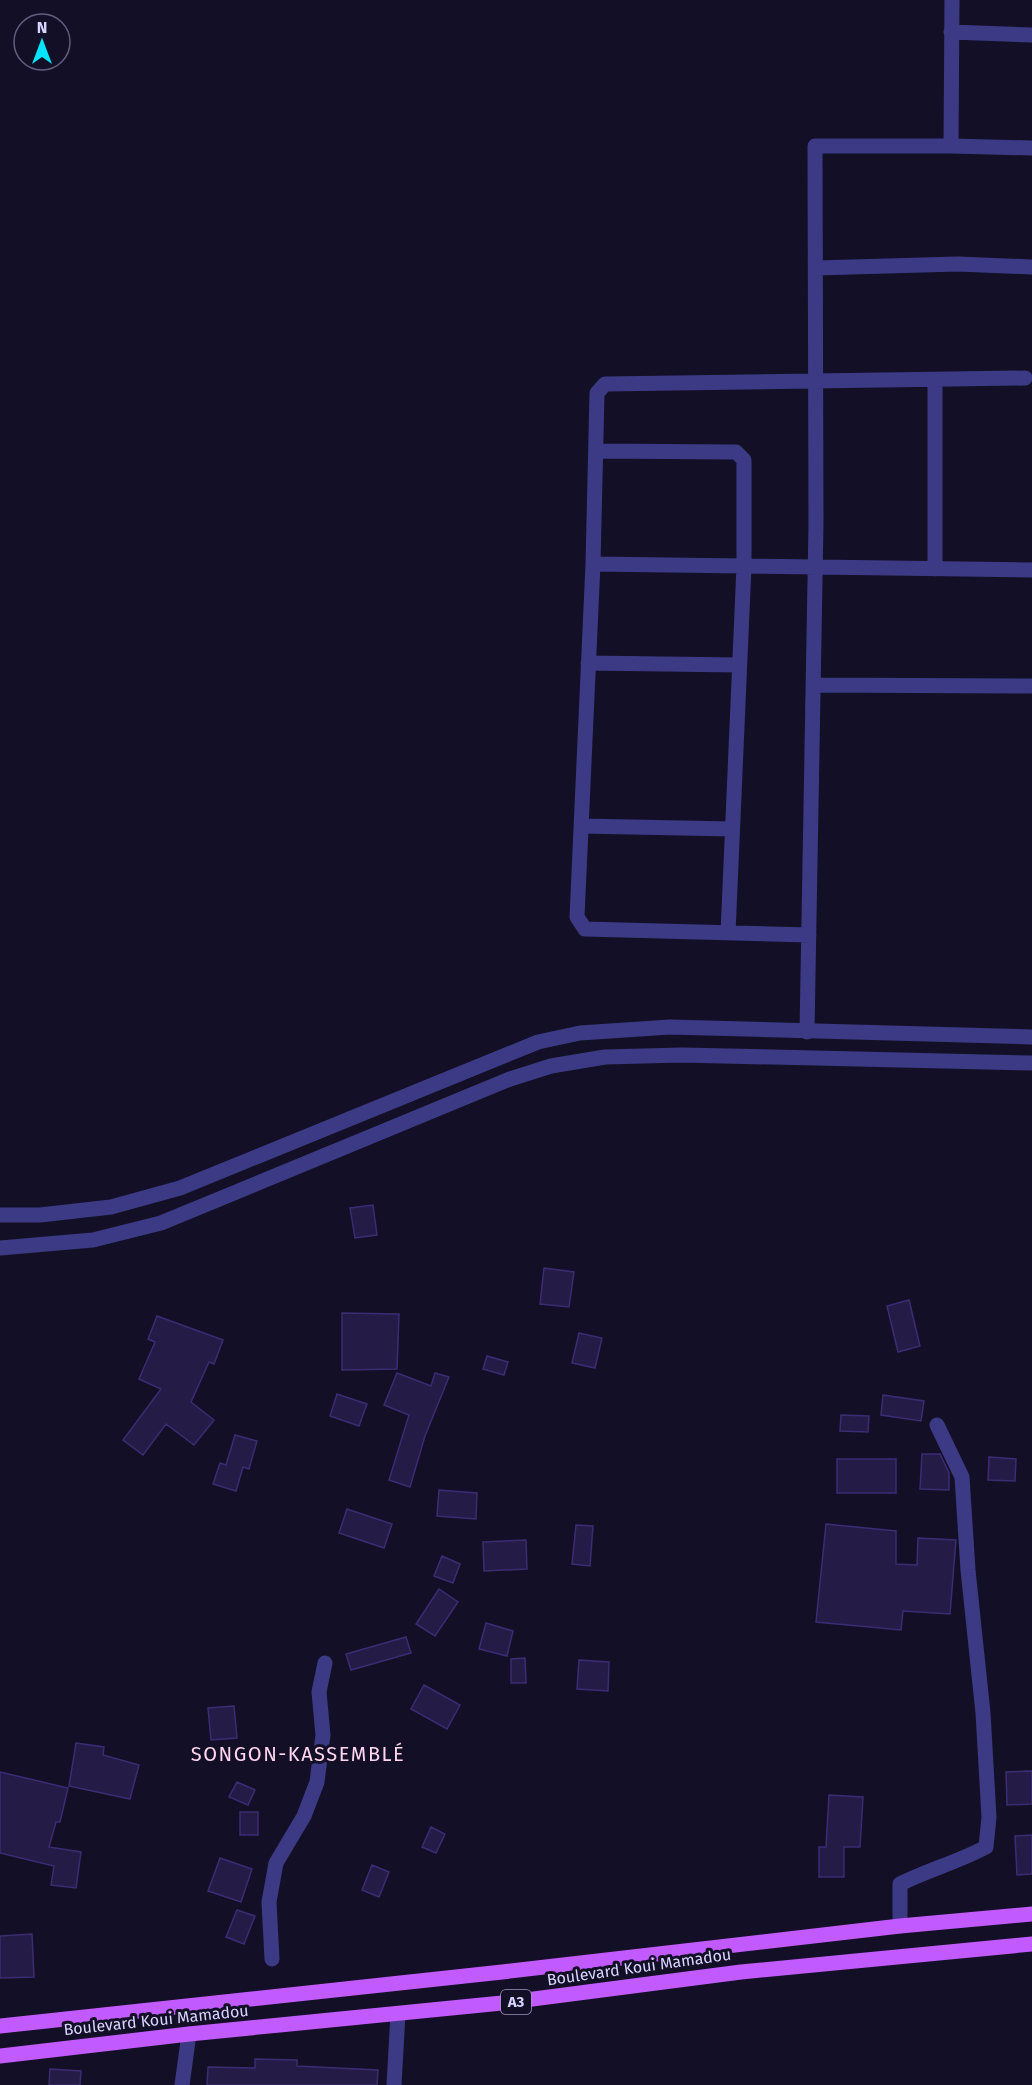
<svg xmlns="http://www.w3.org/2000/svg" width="1032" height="2085" font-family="'Fira Sans',sans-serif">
<rect width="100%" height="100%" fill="#130f26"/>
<path fill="#241b47" stroke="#3b2d73" stroke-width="1.5" d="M 373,1205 L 377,1235 L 355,1238 L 350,1208 Z
M 544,1268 L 574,1272 L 569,1307 L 540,1304 Z
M 909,1300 L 920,1346 L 898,1352 L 887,1306 Z
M 342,1313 L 399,1314 L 397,1369 L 342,1370 Z
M 157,1316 L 223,1340 L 214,1364 L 209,1362 L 191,1402 L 214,1420 L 194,1445 L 166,1424 L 143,1455 L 123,1440 L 161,1389 L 139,1379 L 155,1342 L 148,1339 Z
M 579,1333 L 602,1338 L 595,1368 L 572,1363 Z
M 487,1356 L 508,1362 L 504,1375 L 483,1369 Z
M 397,1373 L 431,1386 L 435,1373 L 449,1377 L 425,1436 L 410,1487 L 389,1480 L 409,1415 L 384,1405 Z
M 337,1394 L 367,1404 L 359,1426 L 330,1416 Z
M 883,1395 L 924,1401 L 921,1421 L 881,1415 Z
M 841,1415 L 869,1416 L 868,1432 L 840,1431 Z
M 235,1435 L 257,1441 L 249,1469 L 243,1467 L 236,1491 L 213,1484 L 220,1463 L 226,1465 Z
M 922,1454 L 940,1454 L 949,1473 L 949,1490 L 920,1489 Z
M 989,1457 L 1016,1459 L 1015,1481 L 988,1480 Z
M 837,1459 L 896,1459 L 896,1493 L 837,1493 Z
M 439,1490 L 477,1493 L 476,1519 L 437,1516 Z
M 347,1509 L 392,1524 L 384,1548 L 339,1533 Z
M 826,1524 L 896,1531 L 896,1564 L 917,1565 L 918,1538 L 956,1540 L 950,1614 L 903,1611 L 901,1630 L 816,1622 Z
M 576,1525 L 593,1526 L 590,1566 L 572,1564 Z
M 526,1540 L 527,1569 L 484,1571 L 483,1542 Z
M 442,1556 L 460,1564 L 453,1583 L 434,1576 Z
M 439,1589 L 458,1602 L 435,1636 L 416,1624 Z
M 486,1623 L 513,1631 L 507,1656 L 479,1649 Z
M 406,1637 L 411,1653 L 351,1670 L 346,1654 Z
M 525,1658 L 526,1683 L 511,1683 L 511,1659 Z
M 579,1660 L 609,1662 L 608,1691 L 577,1689 Z
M 424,1685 L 460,1705 L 447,1729 L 411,1709 Z
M 234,1706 L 237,1738 L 211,1740 L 208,1708 Z
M 76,1743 L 104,1747 L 103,1755 L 139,1765 L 130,1799 L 69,1786 Z
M 1032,1771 L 1032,1804 L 1007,1805 L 1006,1772 Z
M 0,1772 L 68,1788 L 60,1822 L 56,1822 L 49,1847 L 81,1852 L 76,1888 L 51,1885 L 54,1866 L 0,1853 Z
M 237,1782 L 255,1790 L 248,1805 L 229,1797 Z
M 829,1795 L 863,1797 L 860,1847 L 844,1847 L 844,1877 L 819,1877 L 819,1847 L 826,1847 Z
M 240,1812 L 258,1812 L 258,1835 L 240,1835 Z
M 431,1827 L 445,1834 L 436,1853 L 422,1847 Z
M 1032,1835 L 1032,1874 L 1017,1875 L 1015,1836 Z
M 220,1858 L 252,1869 L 241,1902 L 208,1891 Z
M 372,1865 L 389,1872 L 379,1897 L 362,1890 Z
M 237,1910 L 255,1916 L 244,1944 L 226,1937 Z
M 32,1934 L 34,1977 L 0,1978 L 0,1936 Z
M 255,2059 L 297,2060 L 297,2066 L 378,2070 L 377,2085 L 207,2085 L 208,2067 L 255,2068 Z
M 50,2069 L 81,2071 L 80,2085 L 49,2085 Z"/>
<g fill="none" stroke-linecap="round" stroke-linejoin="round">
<path stroke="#3d3a85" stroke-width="15" d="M 951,32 L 1032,35
M 951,146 L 952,0
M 816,268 L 958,264 L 1032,267
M 596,451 L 736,452 L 744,460 L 744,566 L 728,933
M 593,564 L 1032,570
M 935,569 L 935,380
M 588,663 L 739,665
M 813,685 L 1032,686
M 581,826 L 732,829
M 809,935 L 585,929 L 577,917 L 593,564 L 597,393 L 605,384 L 1025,378
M 807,1032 L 816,524 L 815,146 L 951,146 L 1032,148
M 900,1926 L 900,1884 C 928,1870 958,1862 986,1847 L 989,1817 L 983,1713 L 968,1570 L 962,1477 L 937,1425
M 272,1959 L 269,1902 L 276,1863 L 304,1816 L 317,1782 L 323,1735 L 319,1692 L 325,1663
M 182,2085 L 189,2034
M 394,2085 L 398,2014"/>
<path stroke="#3d3a85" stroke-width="15" d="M 0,1215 L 40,1215 L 111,1207 L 180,1188 L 538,1042 L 580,1033 L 670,1027 L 1032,1037
M 0,1248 L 93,1240 L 161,1223 L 510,1079 L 551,1066 L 605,1057 L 682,1055 L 1032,1063"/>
<path stroke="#c25bff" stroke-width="15" d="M 0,2026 L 502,1972 L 900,1926 L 1032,1914
M 0,2056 L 189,2034 L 502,2003 L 741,1972 L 1032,1944"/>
</g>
<g text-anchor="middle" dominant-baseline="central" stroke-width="6" stroke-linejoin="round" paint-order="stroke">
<rect fill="#130f26" stroke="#9e99be" stroke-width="1.5" x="501" y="1990" width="30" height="24" rx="4.5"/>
<g font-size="15" font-weight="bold" fill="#d9d4ff">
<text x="516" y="2002">A3</text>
</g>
<g font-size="16" fill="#d9d4ff" stroke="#130f26">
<text transform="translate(639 1967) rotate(-8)">Boulevard Koui Mamadou</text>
<text transform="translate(156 2020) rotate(-6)">Boulevard Koui Mamadou</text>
</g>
<g font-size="20" letter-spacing="1.5" fill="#ffd6f0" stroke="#130f26">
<text x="298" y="1754">SONGON-KASSEMBLÉ</text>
</g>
</g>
<g transform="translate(42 42)"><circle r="28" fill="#130f26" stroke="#625e7d" stroke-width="1.5"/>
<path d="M0-4.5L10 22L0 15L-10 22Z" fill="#00e5ff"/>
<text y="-9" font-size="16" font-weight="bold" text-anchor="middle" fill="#d9d4ff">N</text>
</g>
</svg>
